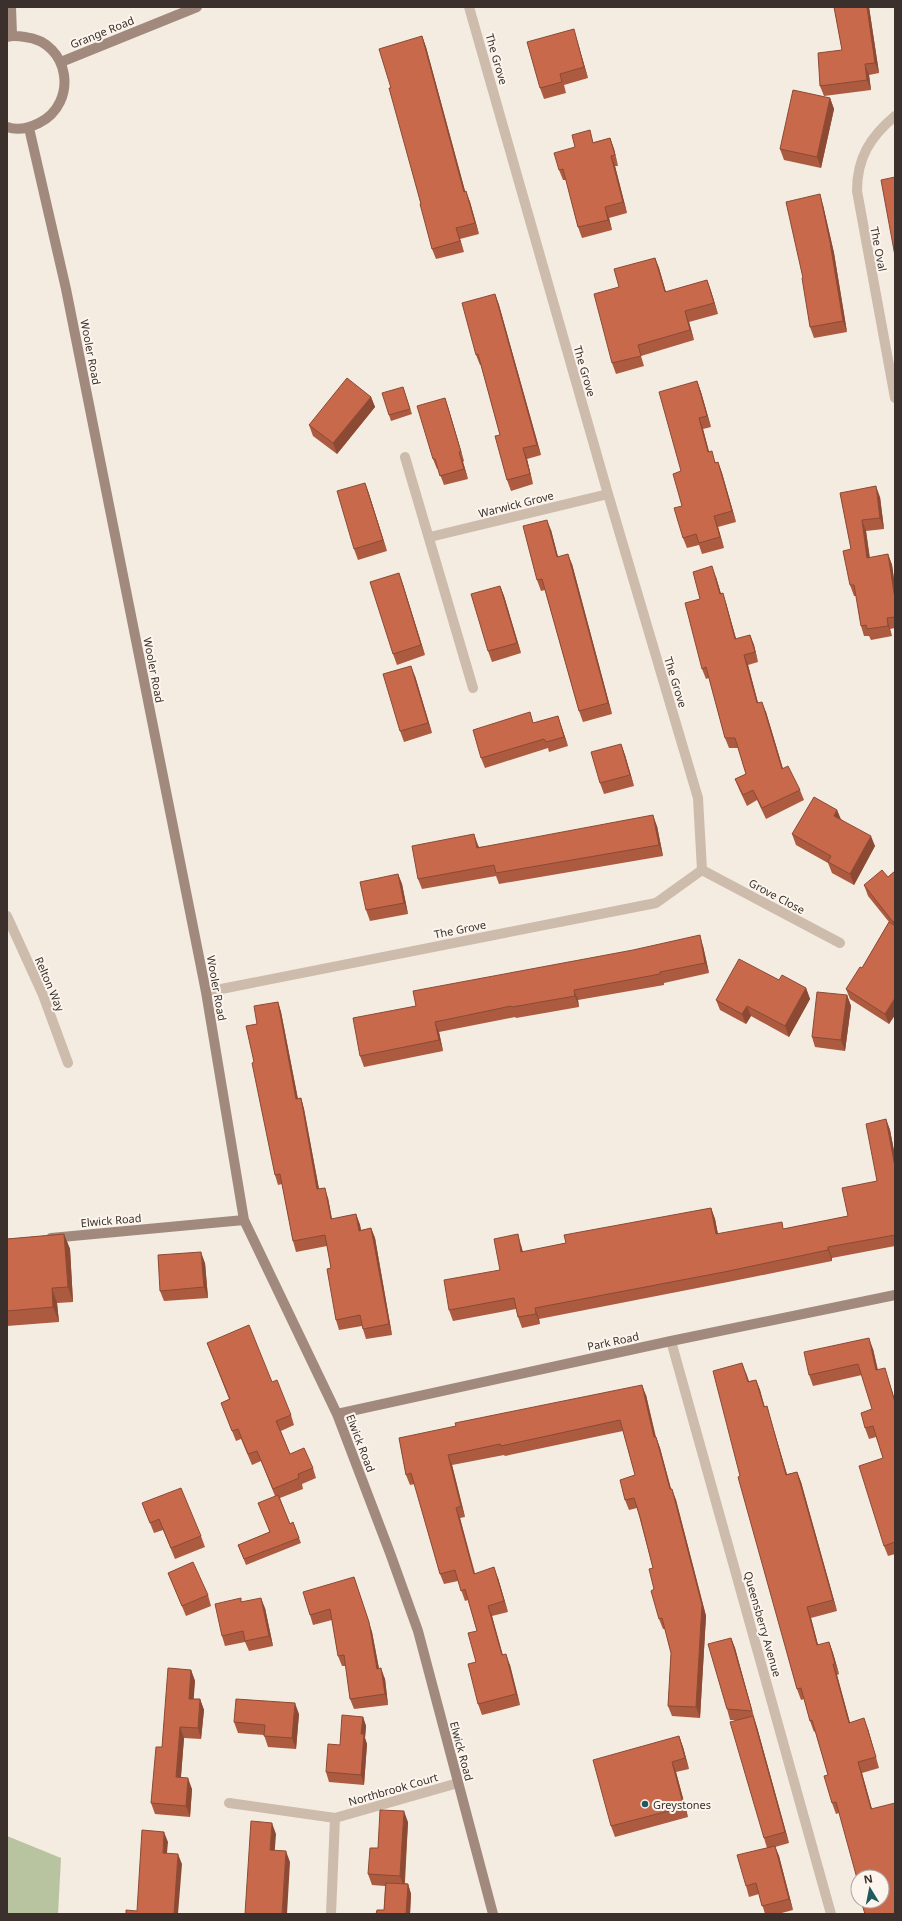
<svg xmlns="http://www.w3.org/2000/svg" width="902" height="1921" font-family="'Noto Sans',sans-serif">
<rect width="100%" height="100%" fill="#f4ebe1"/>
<path fill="#b8c4a0" d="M 7,1836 L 61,1858 L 58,1914 L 7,1914 Z"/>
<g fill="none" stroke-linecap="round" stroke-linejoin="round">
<path stroke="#cdbbac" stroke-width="10" d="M 895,116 C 870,137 857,158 857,191 L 895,398
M 405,457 L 473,688
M 430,537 L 608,494
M 702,870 L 840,943
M 7,916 L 43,995 L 68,1063
M 206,992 L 656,903 L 702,870 L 698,798 L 608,494 L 469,7
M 671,1341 L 831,1914
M 229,1803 L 335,1818 L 458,1783
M 331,1914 L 335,1818"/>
<path stroke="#a18a7d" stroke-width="10" d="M 11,7 L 12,35
M 7,37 C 13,35 19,36 25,37 C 70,42 79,103 39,123 C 29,128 18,131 7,127
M 61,62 L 197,7
M 29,128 L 66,289 L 206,992 L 244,1220 L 337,1414 L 390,1553 L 418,1631 L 493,1914
M 51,1238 L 244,1220
M 337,1414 L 671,1341 L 895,1295"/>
</g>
<path fill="#ac5a40" d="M 834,7 L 869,7 L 879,73 L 869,75 L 871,90 L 824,96 L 820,86 L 842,50 Z
M 422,36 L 426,47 L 465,191 L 470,202 L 479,234 L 460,239 L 464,252 L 436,259 L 432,249 L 421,204 L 391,88 Z
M 577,40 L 588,78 L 564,85 L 566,93 L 544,99 L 540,88 Z
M 830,98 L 834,109 L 821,168 L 784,160 L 780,149 Z
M 610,138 L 614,149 L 618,166 L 615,166 L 627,213 L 609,218 L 612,230 L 582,238 L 578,227 L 566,180 L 563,180 L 559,170 L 594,142 Z
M 823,205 L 834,253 L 847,332 L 814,338 L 810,327 L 803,278 Z
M 655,258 L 659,268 L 666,292 L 707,280 L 711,291 L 718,314 L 689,322 L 694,340 L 641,356 L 644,366 L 616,374 L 612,363 L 619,287 Z
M 495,294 L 499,305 L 541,455 L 527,459 L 533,484 L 511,491 L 507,480 L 500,435 L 481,365 L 480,365 L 476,355 Z
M 697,381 L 701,392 L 711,427 L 703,429 L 709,452 L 716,463 L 718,462 L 722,473 L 736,522 L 718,527 L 724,548 L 702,554 L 699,545 L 687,548 L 683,538 L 681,471 Z
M 403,387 L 412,414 L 391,421 L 389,415 Z
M 371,397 L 375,407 L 337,454 L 313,436 L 309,425 Z
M 445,398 L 448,407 L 464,461 L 463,462 L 468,479 L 444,485 L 438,469 L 437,469 L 433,459 Z
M 365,483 L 369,494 L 387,551 L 358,560 L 354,549 Z
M 840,493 L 880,497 L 884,529 L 866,531 L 870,558 L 888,554 L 892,565 L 895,586 L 895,628 L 890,629 L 892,636 L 871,640 L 869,636 L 864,636 L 861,626 L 856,596 L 854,596 L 850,585 L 851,549 Z
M 551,530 L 558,557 L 572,564 L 612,714 L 583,722 L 579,711 L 545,590 L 541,591 L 537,580 Z
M 399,573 L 425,655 L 397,665 L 393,654 Z
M 716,577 L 721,594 L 726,603 L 736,639 L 750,635 L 754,645 L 758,662 L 748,665 L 758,703 L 766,712 L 783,769 L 800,790 L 804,800 L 766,819 L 757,800 L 747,806 L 739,789 L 735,779 L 746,774 L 738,748 L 729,748 L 725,738 L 709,678 L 706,679 L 702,669 L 700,599 Z
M 500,586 L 504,596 L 521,653 L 492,662 L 488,651 Z
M 415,676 L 432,733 L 404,742 L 400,731 Z
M 558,716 L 568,746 L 549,752 L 548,748 L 485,768 L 481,758 L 533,723 Z
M 621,744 L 625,755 L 634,786 L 604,794 L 600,783 Z
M 837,810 L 841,819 L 875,846 L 854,885 L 832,873 L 828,863 L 796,845 L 792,834 Z
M 657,826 L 663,856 L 499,884 L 496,876 L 422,889 L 418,879 L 478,845 L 479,847 Z
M 895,871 L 895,1015 L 889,1024 L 850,999 L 846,989 L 862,968 L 889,922 L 868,896 L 864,885 L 888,877 Z
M 398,874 L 402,884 L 408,914 L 370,921 L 366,910 Z
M 703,946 L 709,973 L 664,983 L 664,985 L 578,1000 L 579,1007 L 516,1018 L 515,1017 L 439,1032 L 443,1051 L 364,1067 L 360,1056 L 416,1006 Z
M 779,980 L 806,988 L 810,999 L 789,1037 L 751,1016 L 746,1024 L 720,1010 L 716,1000 Z
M 847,995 L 851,1006 L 845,1051 L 815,1047 L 812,1037 Z
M 278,1002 L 281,1012 L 298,1099 L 301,1098 L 304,1109 L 319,1189 L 328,1198 L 332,1219 L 356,1214 L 360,1225 L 361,1230 L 371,1228 L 375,1238 L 392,1335 L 366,1339 L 362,1326 L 339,1330 L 336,1320 L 331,1268 L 327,1246 L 296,1252 L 293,1241 L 282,1184 L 278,1185 L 275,1175 L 254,1062 L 257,1024 Z
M 886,1119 L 890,1130 L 895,1156 L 895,1246 L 832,1258 L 832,1261 L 728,1282 L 539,1319 L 540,1324 L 522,1328 L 518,1317 L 516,1309 L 453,1321 L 449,1310 L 500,1270 L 521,1245 L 523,1252 L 566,1243 L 711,1208 L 715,1219 L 718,1234 L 784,1229 L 848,1216 L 877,1181 Z
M 64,1234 L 70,1249 L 73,1302 L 57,1303 L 59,1322 L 7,1326 L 7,1239 Z
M 205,1263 L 208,1298 L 164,1301 L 160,1291 Z
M 207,1343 L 272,1382 L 291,1415 L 294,1425 L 281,1431 L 290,1454 L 313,1468 L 316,1478 L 302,1484 L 303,1489 L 280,1498 L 290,1524 L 293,1522 L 301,1543 L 246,1565 L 238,1545 L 269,1532 L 275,1496 L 261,1461 L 252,1465 L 241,1439 L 236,1441 L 221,1403 L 229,1399 Z
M 873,1349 L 878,1370 L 888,1378 L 895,1400 L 895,1554 L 888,1556 L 884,1546 L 883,1458 L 876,1437 L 869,1439 L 865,1428 L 872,1409 L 862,1375 L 813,1386 L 809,1375 Z
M 746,1373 L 749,1381 L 756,1380 L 760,1390 L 764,1407 L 767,1406 L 770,1417 L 787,1474 L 797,1472 L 801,1482 L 837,1611 L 811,1618 L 818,1645 L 829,1642 L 833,1653 L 839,1674 L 837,1675 L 850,1723 L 868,1729 L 879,1768 L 862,1773 L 872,1809 L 895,1804 L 895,1914 L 882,1901 L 839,1813 L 836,1814 L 832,1803 L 828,1775 L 815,1731 L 814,1732 L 810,1721 L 804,1699 L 801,1700 L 797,1689 L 740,1476 Z
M 646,1395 L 656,1437 L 660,1448 L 671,1489 L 676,1500 L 706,1616 L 700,1718 L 672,1716 L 668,1706 L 671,1653 L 665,1629 L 663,1629 L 659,1619 L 654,1589 L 653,1568 L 637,1508 L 629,1510 L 625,1500 L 635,1475 L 623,1431 L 505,1456 L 504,1455 L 452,1465 L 465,1517 L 460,1518 L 475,1573 L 498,1578 L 508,1612 L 492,1616 L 502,1655 L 510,1665 L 520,1705 L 482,1715 L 478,1704 L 476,1662 L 477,1631 L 468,1600 L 465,1601 L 458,1581 L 444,1584 L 440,1574 L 415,1484 L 410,1485 L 406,1475 L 399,1438 Z
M 142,1503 L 201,1536 L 205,1547 L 175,1559 L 163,1530 L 154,1533 Z
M 168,1573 L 208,1595 L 211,1606 L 186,1616 Z
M 354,1577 L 372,1632 L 379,1669 L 385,1679 L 388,1705 L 354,1709 L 350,1699 L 346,1666 L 342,1666 L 338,1656 L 332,1620 L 313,1625 L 310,1615 Z
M 242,1602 L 265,1608 L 273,1646 L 249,1651 L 245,1642 L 225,1646 L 222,1636 Z
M 731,1638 L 735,1648 L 789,1843 L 775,1847 L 779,1856 L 793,1910 L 778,1914 L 765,1914 L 759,1894 L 749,1897 L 746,1886 L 767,1848 L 764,1838 L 738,1720 L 730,1720 L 727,1709 Z
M 191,1670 L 195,1681 L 193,1699 L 200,1699 L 204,1710 L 201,1739 L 184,1738 L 181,1777 L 192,1789 L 190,1817 L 155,1814 L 151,1803 L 162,1747 Z
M 299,1714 L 296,1749 L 268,1747 L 264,1735 L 238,1733 L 234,1722 Z
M 363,1717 L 366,1726 L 365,1738 L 367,1744 L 364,1785 L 329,1782 L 326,1772 L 340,1745 Z
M 679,1736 L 683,1747 L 689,1769 L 676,1772 L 688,1817 L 615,1837 L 611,1826 Z
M 408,1822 L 405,1883 L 408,1884 L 411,1894 L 410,1914 L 376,1914 L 384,1910 L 385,1886 L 372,1885 L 368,1874 L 378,1848 Z"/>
<path fill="#8c4a34" d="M 867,7 L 869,7 L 879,73 L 875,63 Z
M 574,29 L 577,40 L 588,78 L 584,67 Z
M 422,36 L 426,47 L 468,202 L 464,192 Z
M 865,64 L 869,75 L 871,90 L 867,80 Z
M 830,98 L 834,109 L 821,168 L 817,157 Z
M 610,138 L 614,149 L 618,166 L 615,155 Z
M 611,156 L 615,166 L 627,213 L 623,202 Z
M 466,191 L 470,202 L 479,234 L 475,223 Z
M 820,194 L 823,205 L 834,253 L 847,332 L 843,321 Z
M 605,207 L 609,218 L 612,230 L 608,220 Z
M 456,228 L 460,239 L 464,252 L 460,241 Z
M 655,258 L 659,268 L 669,303 L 665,292 Z
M 707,280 L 711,291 L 718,314 L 714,303 Z
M 495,294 L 499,305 L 541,455 L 537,445 Z
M 685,311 L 689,322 L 694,340 L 690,330 Z
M 697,381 L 701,392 L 711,427 L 707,416 Z
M 371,397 L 375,407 L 337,454 L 333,443 Z
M 445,398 L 448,407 L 464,461 L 461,452 Z
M 699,418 L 703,429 L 712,463 L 708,452 Z
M 523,448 L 527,459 L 533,484 L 530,474 Z
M 459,452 L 463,462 L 468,479 L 464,469 Z
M 718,462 L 722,473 L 736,522 L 732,511 Z
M 365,483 L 369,494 L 387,551 L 383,540 Z
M 876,486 L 880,497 L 884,529 L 880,518 Z
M 714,516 L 718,527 L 724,548 L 720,537 Z
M 547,520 L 551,530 L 561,568 L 557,557 Z
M 862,520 L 866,531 L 871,569 L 867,558 Z
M 568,554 L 572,564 L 612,714 L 608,703 Z
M 888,554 L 892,565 L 895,586 L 895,599 Z
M 712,566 L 716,577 L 724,604 L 720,594 Z
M 399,573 L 403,584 L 425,655 L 421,645 Z
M 500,586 L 504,596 L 521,653 L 517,643 Z
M 723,593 L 726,603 L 739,649 L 735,639 Z
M 887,618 L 890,629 L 892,636 L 888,626 Z
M 750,635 L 754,645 L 758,662 L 755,652 Z
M 744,655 L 748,665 L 761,714 L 757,703 Z
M 411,666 L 415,676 L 432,733 L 428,723 Z
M 762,702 L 766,712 L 786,779 L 782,769 Z
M 558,716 L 568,746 L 564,737 Z
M 621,744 L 625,755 L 634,786 L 630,775 Z
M 837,810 L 841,821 L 834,816 Z
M 653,815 L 657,826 L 663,856 L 659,845 Z
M 474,834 L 478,845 L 481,858 L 477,848 Z
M 871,836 L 875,846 L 854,885 L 850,874 Z
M 398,874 L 402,884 L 408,914 L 404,903 Z
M 895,920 L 895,927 L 893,922 Z
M 700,935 L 703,946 L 709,973 L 705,963 Z
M 806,988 L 810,999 L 789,1037 L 785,1026 Z
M 574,990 L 578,1000 L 579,1007 L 575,996 Z
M 847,995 L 851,1006 L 845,1051 L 841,1040 Z
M 895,998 L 895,1015 L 889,1024 L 885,1014 Z
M 278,1002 L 281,1012 L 300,1110 L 296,1099 Z
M 747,1006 L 751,1016 L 746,1024 L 742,1014 Z
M 435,1022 L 439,1032 L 443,1051 L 439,1040 Z
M 301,1098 L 304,1109 L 321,1200 L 317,1189 Z
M 886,1119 L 890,1130 L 895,1156 L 895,1167 Z
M 325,1188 L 328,1198 L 334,1230 L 331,1219 Z
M 711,1208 L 715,1219 L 720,1245 L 716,1234 Z
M 356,1214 L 360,1225 L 363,1241 L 359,1231 Z
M 371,1228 L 375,1238 L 392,1335 L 389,1324 Z
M 64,1234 L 70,1249 L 73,1302 L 68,1287 Z
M 518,1234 L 521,1245 L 525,1263 L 521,1252 Z
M 828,1247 L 832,1258 L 832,1261 L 828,1250 Z
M 201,1252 L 205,1263 L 208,1298 L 204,1287 Z
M 52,1288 L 57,1303 L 59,1322 L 53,1307 Z
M 535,1308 L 539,1319 L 540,1324 L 536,1314 Z
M 869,1338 L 873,1349 L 880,1381 L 876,1370 Z
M 742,1363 L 746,1373 L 752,1392 L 748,1382 Z
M 756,1380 L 760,1390 L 768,1418 L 764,1407 Z
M 642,1385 L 646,1395 L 658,1448 L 654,1437 Z
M 767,1406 L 770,1417 L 790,1485 L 786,1475 Z
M 656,1437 L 660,1448 L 674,1500 L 670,1489 Z
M 448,1455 L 452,1465 L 465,1517 L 461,1506 Z
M 797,1472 L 801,1482 L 837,1611 L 833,1600 Z
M 672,1489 L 676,1500 L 706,1616 L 700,1718 L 696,1707 Z
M 456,1508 L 460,1518 L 477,1584 L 474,1574 Z
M 494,1567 L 498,1578 L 508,1612 L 504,1601 Z
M 354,1577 L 372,1632 L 381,1679 L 377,1669 Z
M 261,1598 L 265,1608 L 273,1646 L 269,1636 Z
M 488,1606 L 492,1616 L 506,1666 L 502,1655 Z
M 807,1607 L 811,1618 L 821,1656 L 817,1645 Z
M 731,1638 L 735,1648 L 755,1722 L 752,1711 Z
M 829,1642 L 833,1653 L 839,1674 L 835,1664 Z
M 506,1654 L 510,1665 L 520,1705 L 516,1694 Z
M 833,1664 L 837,1675 L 853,1734 L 849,1723 Z
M 381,1668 L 385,1679 L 388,1705 L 385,1694 Z
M 191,1670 L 195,1681 L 193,1709 L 189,1699 Z
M 200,1699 L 204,1710 L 201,1739 L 198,1728 Z
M 295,1703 L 299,1714 L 296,1749 L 292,1738 Z
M 753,1716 L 757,1727 L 789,1843 L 785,1832 Z
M 363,1717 L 366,1726 L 365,1738 L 367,1744 L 364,1785 L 361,1775 L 361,1734 Z
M 864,1718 L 868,1729 L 879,1768 L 876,1757 Z
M 180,1727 L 184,1738 L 180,1788 L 176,1777 Z
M 679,1736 L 683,1747 L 689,1769 L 685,1758 Z
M 672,1762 L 676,1772 L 688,1817 L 684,1807 Z
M 858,1762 L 862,1773 L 875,1820 L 871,1809 Z
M 188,1778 L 192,1789 L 190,1817 L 186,1806 Z
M 404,1811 L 408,1822 L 404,1887 L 400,1876 Z
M 272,1823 L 276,1834 L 274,1861 L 270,1850 Z
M 164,1832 L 168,1842 L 166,1863 L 163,1853 Z
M 775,1846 L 779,1856 L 793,1910 L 789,1899 Z
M 286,1851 L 290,1862 L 287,1914 L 282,1914 Z
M 178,1854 L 182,1864 L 178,1914 L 173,1914 Z
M 408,1884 L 411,1894 L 410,1914 L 406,1914 Z"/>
<path fill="#c8694b" stroke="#8c4a34" d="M 834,7 L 867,7 L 875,63 L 865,64 L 867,80 L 820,86 L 818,53 L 842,50 Z
M 574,29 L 584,67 L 560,74 L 562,82 L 540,88 L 527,42 Z
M 422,36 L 464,192 L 466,191 L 475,223 L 456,228 L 460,241 L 432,249 L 420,204 L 421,204 L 389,88 L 391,88 L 379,49 Z
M 793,90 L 830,98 L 817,157 L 780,149 Z
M 590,130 L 593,143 L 610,138 L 615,155 L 611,156 L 623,202 L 605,207 L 608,220 L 578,227 L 563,169 L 559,170 L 554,153 L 575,147 L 572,135 Z
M 895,177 L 895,256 L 881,180 Z
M 820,194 L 830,242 L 843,321 L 810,327 L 802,278 L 803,278 L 786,202 Z
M 655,258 L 665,292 L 707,280 L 714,303 L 685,311 L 690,330 L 638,345 L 641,356 L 612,363 L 594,294 L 619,287 L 614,269 Z
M 495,294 L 537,445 L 523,448 L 530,474 L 507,480 L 495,436 L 500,435 L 478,354 L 476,355 L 462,303 Z
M 347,378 L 371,397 L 333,443 L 309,425 Z
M 697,381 L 707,416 L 699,418 L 708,452 L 712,451 L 715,463 L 718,462 L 732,511 L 714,516 L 720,537 L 699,543 L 696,534 L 683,538 L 674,508 L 682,506 L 673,474 L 681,471 L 659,392 Z
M 403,387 L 410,409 L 389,415 L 382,393 Z
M 445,398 L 461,452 L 459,452 L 464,469 L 440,476 L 435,459 L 433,459 L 417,406 Z
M 365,483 L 383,540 L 354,549 L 337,491 Z
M 876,486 L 880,518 L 862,520 L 867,558 L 888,554 L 895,599 L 895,617 L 887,618 L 888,626 L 867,629 L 866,625 L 861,626 L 854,585 L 850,585 L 843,551 L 851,549 L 840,493 Z
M 547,520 L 557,557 L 568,554 L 608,703 L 579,711 L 542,579 L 537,580 L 523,526 Z
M 712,566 L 720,594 L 723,593 L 735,639 L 750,635 L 755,652 L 744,655 L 757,703 L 762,702 L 782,769 L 788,766 L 800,790 L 762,808 L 753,790 L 743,795 L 735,779 L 746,774 L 735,738 L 725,738 L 706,667 L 702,669 L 685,603 L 700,599 L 693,572 Z
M 399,573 L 421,645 L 393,654 L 370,582 Z
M 500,586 L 517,643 L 488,651 L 471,594 Z
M 411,666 L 428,723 L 400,731 L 383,674 Z
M 530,712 L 533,723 L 558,716 L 564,737 L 546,742 L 544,739 L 481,758 L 473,730 Z
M 621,744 L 630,775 L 600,783 L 591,752 Z
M 814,797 L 837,810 L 834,816 L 871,836 L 850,874 L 828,862 L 831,856 L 792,834 Z
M 653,815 L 659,845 L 496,873 L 494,865 L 418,879 L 412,846 L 474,834 L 477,848 Z
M 882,870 L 888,877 L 895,871 L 895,920 L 893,922 L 864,885 Z
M 398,874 L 404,903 L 366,910 L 360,882 Z
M 889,922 L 895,926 L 895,998 L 885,1014 L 846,989 L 860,967 L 862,968 Z
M 700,935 L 705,963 L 660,972 L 660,974 L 574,990 L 575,996 L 512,1007 L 511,1006 L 435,1022 L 439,1040 L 360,1056 L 353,1018 L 416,1006 L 413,991 L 633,950 Z
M 739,959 L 779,980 L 782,975 L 806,988 L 785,1026 L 747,1006 L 742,1014 L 716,1000 Z
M 817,992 L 847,995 L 841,1040 L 812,1037 Z
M 278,1002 L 296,1099 L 301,1098 L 317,1189 L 325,1188 L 331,1219 L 356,1214 L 359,1231 L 371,1228 L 389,1324 L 363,1329 L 360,1315 L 336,1320 L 327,1269 L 331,1268 L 325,1235 L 293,1241 L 280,1174 L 275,1175 L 252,1063 L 254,1062 L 246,1026 L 257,1024 L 254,1006 Z
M 886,1119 L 895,1167 L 895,1235 L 828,1247 L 828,1250 L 724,1272 L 535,1308 L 536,1314 L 518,1317 L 514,1298 L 449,1310 L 444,1280 L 500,1270 L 494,1239 L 518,1234 L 521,1252 L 566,1243 L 564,1235 L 711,1208 L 716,1234 L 782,1222 L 783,1229 L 848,1216 L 842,1188 L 877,1181 L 866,1124 Z
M 64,1234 L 68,1287 L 52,1288 L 53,1307 L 7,1311 L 7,1239 Z
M 201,1252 L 204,1287 L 160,1291 L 158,1255 Z
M 249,1325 L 272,1382 L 277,1380 L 291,1415 L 276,1421 L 290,1454 L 304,1448 L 313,1468 L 298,1474 L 299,1478 L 273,1489 L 257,1451 L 248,1454 L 238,1429 L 232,1431 L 221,1403 L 230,1399 L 207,1343 Z
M 869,1338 L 876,1370 L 885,1368 L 895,1402 L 895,1542 L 884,1546 L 859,1466 L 883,1458 L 873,1426 L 865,1428 L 861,1413 L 872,1409 L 858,1364 L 809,1375 L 804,1352 Z
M 742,1363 L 748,1382 L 756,1380 L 764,1407 L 767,1406 L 786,1475 L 797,1472 L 833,1600 L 807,1607 L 817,1645 L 829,1642 L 835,1664 L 833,1664 L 849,1723 L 864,1718 L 876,1757 L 858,1762 L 871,1809 L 895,1803 L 895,1837 L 894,1837 L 895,1840 L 895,1914 L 865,1914 L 861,1901 L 882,1901 L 882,1877 L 858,1877 L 858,1882 L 836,1802 L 832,1803 L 824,1776 L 828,1775 L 812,1720 L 810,1721 L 801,1688 L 797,1689 L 738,1477 L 740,1476 L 713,1371 Z
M 642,1385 L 654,1437 L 656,1437 L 670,1489 L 672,1489 L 702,1605 L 696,1707 L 668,1706 L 671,1653 L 662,1618 L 659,1619 L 651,1591 L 654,1589 L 649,1569 L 653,1568 L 640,1517 L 634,1498 L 625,1500 L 620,1480 L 635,1475 L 620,1420 L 501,1446 L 500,1444 L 448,1455 L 461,1506 L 456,1508 L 474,1574 L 494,1567 L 504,1601 L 488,1606 L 502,1655 L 506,1654 L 516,1694 L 478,1704 L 468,1664 L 476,1662 L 468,1633 L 477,1631 L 465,1589 L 461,1591 L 455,1570 L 440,1574 L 411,1473 L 406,1475 L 399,1438 L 456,1426 L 455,1423 Z
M 181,1488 L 201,1536 L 171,1548 L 159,1519 L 150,1523 L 142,1503 Z
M 278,1495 L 290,1524 L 293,1522 L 299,1538 L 244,1559 L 238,1545 L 270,1532 L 258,1503 Z
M 193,1562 L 208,1595 L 182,1606 L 168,1573 Z
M 354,1577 L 369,1622 L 377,1669 L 381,1668 L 385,1694 L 350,1699 L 344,1655 L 338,1656 L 330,1609 L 310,1615 L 303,1592 Z
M 241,1598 L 241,1602 L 261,1598 L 269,1636 L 245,1641 L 243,1631 L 222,1636 L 215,1604 Z
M 731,1638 L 752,1711 L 727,1709 L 708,1644 Z
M 168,1668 L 191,1670 L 189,1699 L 200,1699 L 198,1728 L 180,1727 L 176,1777 L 188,1778 L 186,1806 L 151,1803 L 156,1747 L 162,1747 Z
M 236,1699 L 295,1703 L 292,1738 L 264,1736 L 265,1725 L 234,1722 Z
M 342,1715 L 363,1717 L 361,1734 L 364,1734 L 361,1775 L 326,1772 L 328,1744 L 340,1745 Z
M 753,1716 L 785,1832 L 764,1838 L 730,1722 Z
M 679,1736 L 685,1758 L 672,1762 L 684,1807 L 611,1826 L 593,1760 Z
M 380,1810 L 404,1811 L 400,1876 L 368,1874 L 370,1848 L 378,1848 Z
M 251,1821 L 272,1823 L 270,1850 L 286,1851 L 282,1914 L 245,1914 Z
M 142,1830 L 164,1832 L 163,1853 L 178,1854 L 174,1914 L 126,1914 L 126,1910 L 137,1911 Z
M 775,1846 L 789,1899 L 762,1906 L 756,1883 L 746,1886 L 737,1855 Z
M 386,1883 L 408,1884 L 406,1914 L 376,1914 L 377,1910 L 384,1910 Z"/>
<circle fill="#1f5a5e" stroke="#fbf5ee" stroke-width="1.5" cx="645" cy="1804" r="4"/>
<g text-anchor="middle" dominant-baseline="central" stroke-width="4" stroke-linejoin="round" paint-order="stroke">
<g font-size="11" fill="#3b302b" stroke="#fbf5ee">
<text transform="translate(102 32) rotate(-22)">Grange Road</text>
<text transform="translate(497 59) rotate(74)">The Grove</text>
<text transform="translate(879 249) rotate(79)">The Oval</text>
<text transform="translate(91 352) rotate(79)">Wooler Road</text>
<text transform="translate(585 371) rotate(74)">The Grove</text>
<text transform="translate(516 504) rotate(-14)">Warwick Grove</text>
<text transform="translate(154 670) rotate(79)">Wooler Road</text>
<text transform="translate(676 682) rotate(73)">The Grove</text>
<text transform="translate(777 896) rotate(28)">Grove Close</text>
<text transform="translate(460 929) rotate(-11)">The Grove</text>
<text transform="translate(50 984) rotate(67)">Relton Way</text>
<text transform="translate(217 988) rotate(80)">Wooler Road</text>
<text transform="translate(111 1220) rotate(-5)">Elwick Road</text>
<text transform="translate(613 1341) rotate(-12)">Park Road</text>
<text transform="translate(361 1443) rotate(69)">Elwick Road</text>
<text transform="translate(763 1624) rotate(74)">Queensberry Avenue</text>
<text transform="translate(462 1751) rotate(75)">Elwick Road</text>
<text transform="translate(393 1789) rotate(-16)">Northbrook Court</text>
</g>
<g font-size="11" fill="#3b302b" stroke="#fbf5ee" text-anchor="start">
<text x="653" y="1804">Greystones</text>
</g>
</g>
<rect width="902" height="1921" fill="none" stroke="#3b302b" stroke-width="16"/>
<g transform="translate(870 1889) rotate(350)"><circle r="19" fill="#fbf5ee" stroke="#aea6a0"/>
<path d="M0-3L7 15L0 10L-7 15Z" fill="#1f5a5e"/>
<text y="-6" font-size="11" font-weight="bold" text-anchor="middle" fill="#3b302b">N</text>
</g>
</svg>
